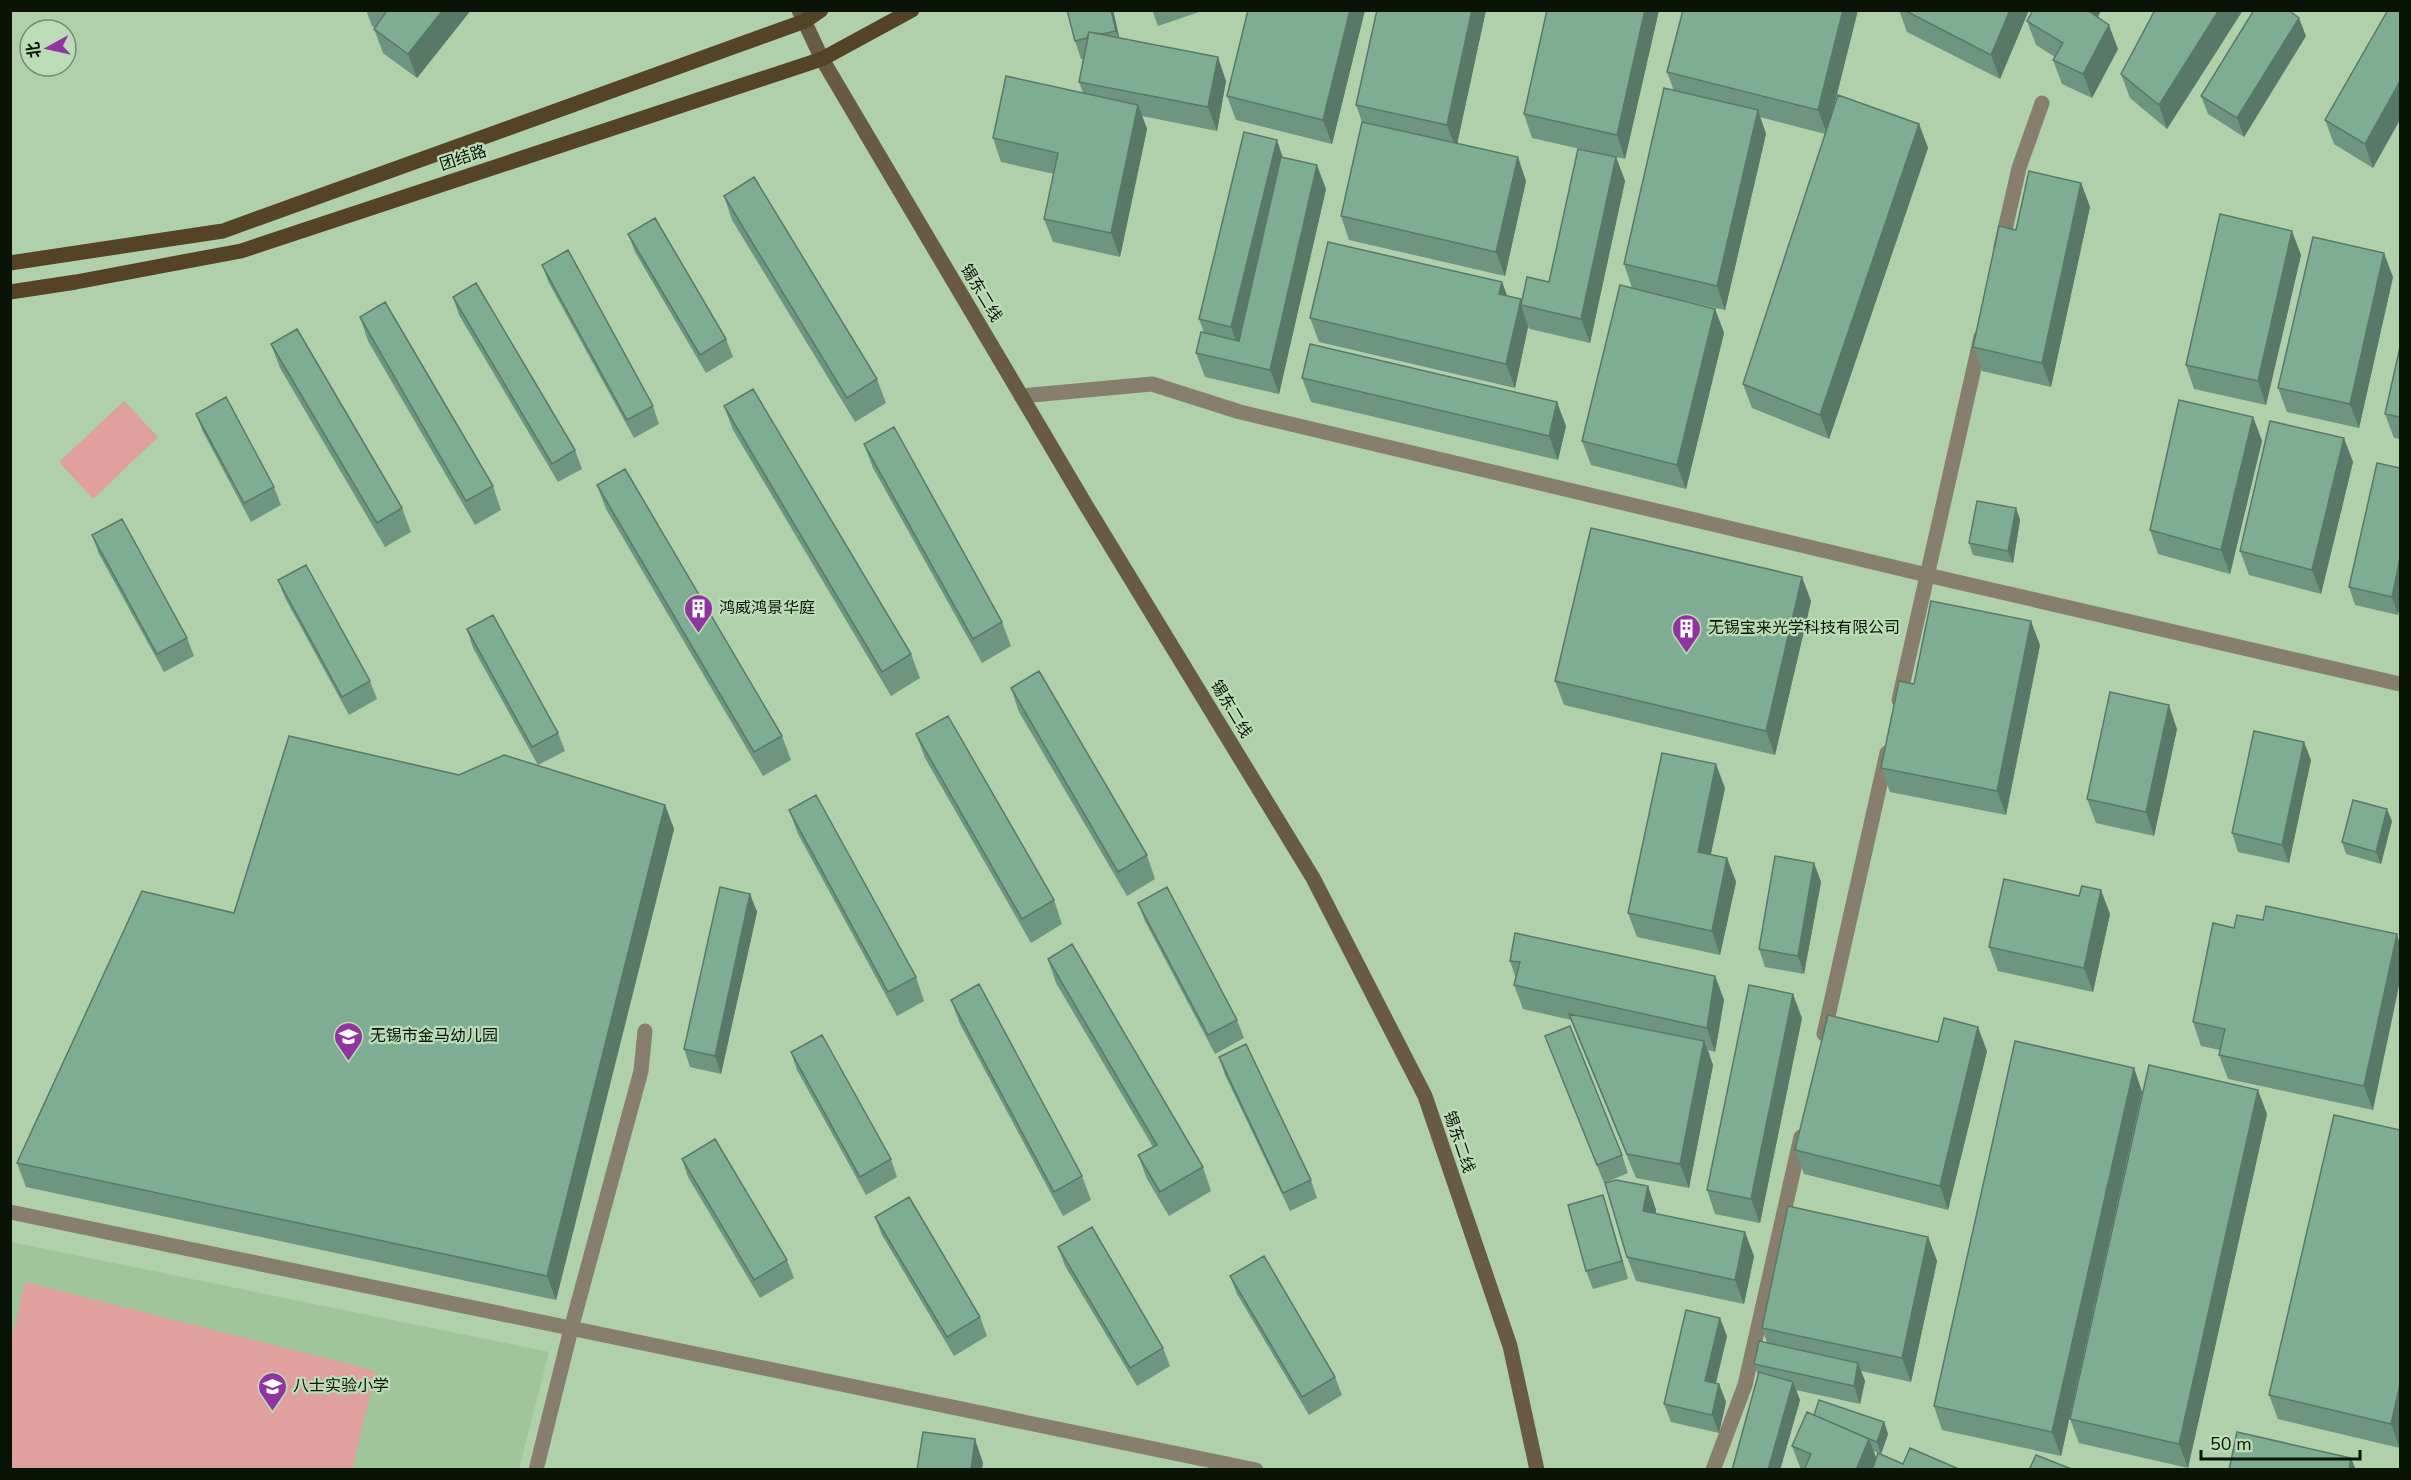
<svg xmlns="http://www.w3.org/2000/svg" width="2411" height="1480" font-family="'Nunito Sans','Noto Sans SC',sans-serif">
<rect width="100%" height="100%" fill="#b0cfab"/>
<path fill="#a1c59b" d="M 11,1242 L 549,1352 L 519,1469 L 11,1470 Z"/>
<path fill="#e0a09d" d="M 124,401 L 158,437 L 93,499 L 59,462 Z
M 25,1282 L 376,1371 L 352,1469 L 11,1469 L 11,1342 Z"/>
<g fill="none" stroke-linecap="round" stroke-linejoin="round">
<path stroke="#877e6d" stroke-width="15" d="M 2001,247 L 2019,168 L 2042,103
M 1021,396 L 1152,384 L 1240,412 L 1927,575 L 2400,684
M 1899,700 L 1981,337
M 1824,1034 L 1887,753
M 10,1212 L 1256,1470
M 536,1470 L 571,1329 L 641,1071 L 645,1031
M 1713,1470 L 1745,1385 L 1801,1137"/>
<path stroke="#695b43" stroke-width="15" d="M 799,10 L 822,59 L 1087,507 L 1313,878 L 1425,1096 L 1510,1346 L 1537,1470"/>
<path stroke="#544324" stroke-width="15" d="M 10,263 L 223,231 L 805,21 L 821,10
M 10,292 L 76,282 L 241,251 L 822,59 L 912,10"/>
</g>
<path fill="#6d957f" d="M 366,10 L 471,10 L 417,78 L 383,53 L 374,29 L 375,28 L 372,26 Z
M 1067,10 L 1113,10 L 1119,38 L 1226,81 L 1217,131 L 1142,116 L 1147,129 L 1120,257 L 1053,242 L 1044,219 L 1054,174 L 1001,162 L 993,138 L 1083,93 L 1079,82 L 1083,59 L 1081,59 L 1075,41 Z
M 1152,10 L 1205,10 L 1158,26 Z
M 1248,10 L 1365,10 L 1332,144 L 1236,120 L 1227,96 Z
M 1377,10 L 1486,10 L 1457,144 L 1526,181 L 1505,276 L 1349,240 L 1341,216 L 1362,122 L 1356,105 Z
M 1659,10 L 1625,159 L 1532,138 L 1524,114 Z
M 1858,10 L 1832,114 L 1919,124 L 1928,148 L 1829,439 L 1752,408 L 1743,384 L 1825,134 L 1760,117 L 1766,134 L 1725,310 L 1668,297 L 1715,309 L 1724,333 L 1686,489 L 1591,465 L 1582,441 L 1632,288 L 1624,264 L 1674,91 L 1667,72 Z
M 1899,10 L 2029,10 L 2000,79 L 1907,32 Z
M 2101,10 L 2098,18 L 2118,49 L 2092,98 L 2062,84 L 2053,60 L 2055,57 L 2036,45 L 2027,21 Z
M 2155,10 L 2243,10 L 2167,129 L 2130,98 L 2121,74 Z
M 2388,10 L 2373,168 L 2334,144 L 2325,120 Z
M 2306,36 L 2244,137 L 2208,114 L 2201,96 Z
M 1283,157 L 1326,189 L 1279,394 L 1205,377 L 1196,353 L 1204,333 L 1199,319 Z
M 1616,157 L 1625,181 L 1590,343 L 1530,329 L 1528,327 L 1515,388 L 1319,342 L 1310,318 L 1502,282 L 1507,296 L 1521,299 L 1522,302 L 1549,282 Z
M 2081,183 L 2090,207 L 2051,387 L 1982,371 L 1973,347 L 2016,230 Z
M 724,196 L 877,379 L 886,403 L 855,422 L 732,220 Z
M 628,234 L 726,339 L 733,357 L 706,373 L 635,252 Z
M 2301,255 L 2266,405 L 2194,389 L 2186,365 Z
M 542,265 L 653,406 L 659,424 L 634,438 L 549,283 Z
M 2393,277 L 2359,428 L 2287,412 L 2278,388 Z
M 453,297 L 575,450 L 582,469 L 558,482 L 459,315 Z
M 360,317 L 493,486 L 501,510 L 475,525 L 368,341 Z
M 271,344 L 402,508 L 411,532 L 385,547 L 280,368 Z
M 2400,347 L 2400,439 L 2394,438 L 2385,414 Z
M 1302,378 L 1566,426 L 1558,460 L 1311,402 Z
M 724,406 L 911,654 L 920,678 L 891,696 L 733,430 Z
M 196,414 L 274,487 L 281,505 L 251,522 L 203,432 Z
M 2253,417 L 2262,441 L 2230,574 L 2158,554 L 2150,530 Z
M 864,444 L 1002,622 L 1011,646 L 982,663 L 873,468 Z
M 2353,462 L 2321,594 L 2249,575 L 2240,551 Z
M 2377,463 L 2398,615 L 2355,605 L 2349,587 Z
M 597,485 L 782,736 L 791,760 L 763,776 L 606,509 Z
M 2016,508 L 2020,520 L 2013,563 L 1973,555 L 1969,543 Z
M 92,535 L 187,638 L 194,656 L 164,672 L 99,554 Z
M 278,580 L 370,681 L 377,699 L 349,715 L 285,598 Z
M 1811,601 L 1775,755 L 1564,705 L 1555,681 Z
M 467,629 L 558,733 L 565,751 L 538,765 L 473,648 Z
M 2040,645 L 2006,815 L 1890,792 L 1881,768 L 1914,684 Z
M 1011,688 L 1147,855 L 1155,879 L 1127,896 L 1019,712 Z
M 2177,729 L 2154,836 L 2096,823 L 2087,799 Z
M 916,734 L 1054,900 L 1062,924 L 1031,943 L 925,758 Z
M 2311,760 L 2289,863 L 2238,852 L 2232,833 Z
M 459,775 L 665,805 L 674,829 L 556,1300 L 26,1187 L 17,1163 L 234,913 Z
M 1725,788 L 1711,854 L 1727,858 L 1736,882 L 1720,955 L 1637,937 L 1628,913 Z
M 789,810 L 916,977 L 924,1001 L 897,1016 L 798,834 Z
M 2392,821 L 2381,864 L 2346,854 L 2342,842 Z
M 1814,863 L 1821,882 L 1804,974 L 1765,967 L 1759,949 Z
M 750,894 L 757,912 L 721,1074 L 690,1067 L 684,1049 Z
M 1138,903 L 1237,1020 L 1244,1038 L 1215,1054 L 1145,921 Z
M 2110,914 L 2093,992 L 1998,971 L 1989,947 Z
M 2263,920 L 2397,934 L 2373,1110 L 2228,1079 L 2219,1055 L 2220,1050 L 2201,1046 L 2193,1022 L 2234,928 Z
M 1048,959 L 1203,1167 L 1211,1191 L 1169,1216 L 1147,1179 L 1138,1155 L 1153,1147 L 1056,983 Z
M 1510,961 L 1715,976 L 1724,1000 L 1715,1052 L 1708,1050 L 1713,1065 L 1689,1188 L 1636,1178 L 1578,1038 L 1571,1020 L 1523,1009 L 1514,985 L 1516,979 Z
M 951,1000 L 1082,1176 L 1091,1200 L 1063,1216 L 960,1024 Z
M 1802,1018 L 1760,1223 L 1715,1214 L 1707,1190 Z
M 1545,1036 L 1622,1155 L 1628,1173 L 1604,1183 Z
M 1987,1051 L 1948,1210 L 1804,1174 L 1795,1150 Z
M 791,1052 L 891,1159 L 897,1177 L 866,1195 L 797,1070 Z
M 1219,1057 L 1311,1180 L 1317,1198 L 1290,1211 L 1225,1075 Z
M 2134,1068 L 2142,1092 L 2061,1456 L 1942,1430 L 1934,1406 Z
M 2267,1114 L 2188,1468 L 2079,1443 L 2070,1419 Z
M 2334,1115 L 2400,1448 L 2278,1419 L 2269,1395 Z
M 682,1159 L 787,1260 L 794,1278 L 760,1298 L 688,1177 Z
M 1648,1186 L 1656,1210 L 1656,1214 L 1754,1256 L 1744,1304 L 1636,1281 L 1627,1257 Z
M 1603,1195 L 1609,1214 L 1628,1279 L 1593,1289 L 1586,1271 Z
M 875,1217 L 980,1317 L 987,1336 L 954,1356 L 882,1235 Z
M 1928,1237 L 1937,1261 L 1911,1382 L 1861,1371 L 1865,1381 L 1860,1404 L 1796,1390 L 1800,1400 L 1780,1470 L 1732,1470 L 1758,1375 L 1754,1364 L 1767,1343 L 1762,1328 Z
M 1058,1247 L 1163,1348 L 1170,1366 L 1137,1386 L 1065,1266 Z
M 1230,1276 L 1335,1377 L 1342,1395 L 1309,1415 L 1237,1294 Z
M 1727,1336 L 1716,1383 L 1719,1384 L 1726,1402 L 1719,1433 L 1671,1422 L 1664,1404 Z
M 1814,1415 L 1884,1422 L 1888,1434 L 1881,1454 L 1874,1451 L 1876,1458 L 1903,1464 L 1961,1470 L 1801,1470 L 1792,1446 Z"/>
<path fill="#597968" d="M 443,10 L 471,10 L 417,78 L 408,54 Z
M 1111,10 L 1113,10 L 1122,49 L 1116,31 Z
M 1350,10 L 1365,10 L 1332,144 L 1323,120 Z
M 1472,10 L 1486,10 L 1456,149 L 1447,125 Z
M 1645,10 L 1659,10 L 1625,159 L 1617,135 Z
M 1843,10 L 1858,10 L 1827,134 L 1818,110 Z
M 2010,10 L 2029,10 L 2000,79 L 1991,55 Z
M 2083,10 L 2101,10 L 2091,32 Z
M 2219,10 L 2243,10 L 2167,129 L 2159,105 Z
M 2299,18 L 2306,36 L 2244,137 L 2237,118 Z
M 2109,25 L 2118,49 L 2092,98 L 2083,74 Z
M 1218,57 L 1226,81 L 1217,131 L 1208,107 Z
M 2400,81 L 2400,120 L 2373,168 L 2365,144 Z
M 1138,105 L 1147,129 L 1120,257 L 1111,233 Z
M 1758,110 L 1766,134 L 1725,310 L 1717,286 Z
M 1919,124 L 1928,148 L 1829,439 L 1820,415 Z
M 1277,140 L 1285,164 L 1240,351 L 1231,327 Z
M 1518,157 L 1526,181 L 1505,276 L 1496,252 Z
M 1616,157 L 1625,181 L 1590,343 L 1581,319 Z
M 1317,165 L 1326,189 L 1279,394 L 1270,370 Z
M 2081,183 L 2090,207 L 2051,387 L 2042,363 Z
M 2292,231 L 2301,255 L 2266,405 L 2258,381 Z
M 2384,253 L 2393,277 L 2359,428 L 2350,404 Z
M 1502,282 L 1511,306 L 1499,294 Z
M 1521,299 L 1523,306 L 1521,305 L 1528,327 L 1515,388 L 1506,364 Z
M 1715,309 L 1724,333 L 1686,489 L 1677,465 Z
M 1557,402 L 1566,426 L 1558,460 L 1549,436 Z
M 2253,417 L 2262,441 L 2230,574 L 2221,550 Z
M 2344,438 L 2353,462 L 2321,594 L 2312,570 Z
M 2016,508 L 2020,520 L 2013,563 L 2008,551 Z
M 2400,558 L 2400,605 L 2398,615 L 2392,597 Z
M 1802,577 L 1811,601 L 1775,755 L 1766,731 Z
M 2031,621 L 2040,645 L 2006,815 L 1997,791 Z
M 2169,705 L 2177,729 L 2154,836 L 2146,812 Z
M 2304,742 L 2311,760 L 2289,863 L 2282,845 Z
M 1716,764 L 1725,788 L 1706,876 L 1698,852 Z
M 665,805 L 674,829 L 556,1300 L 547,1276 Z
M 2387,809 L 2392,821 L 2381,864 L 2376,852 Z
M 1727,858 L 1736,882 L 1720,955 L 1712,931 Z
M 1814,863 L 1821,882 L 1804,974 L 1798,956 Z
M 2101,890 L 2110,914 L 2093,992 L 2084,968 Z
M 750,894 L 757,912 L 721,1074 L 715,1056 Z
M 2397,934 L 2400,945 L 2400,981 L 2373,1110 L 2364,1086 Z
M 1715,976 L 1724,1000 L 1715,1052 L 1707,1028 Z
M 1793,994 L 1802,1018 L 1760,1223 L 1751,1199 Z
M 1978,1027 L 1987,1051 L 1948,1210 L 1940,1186 Z
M 1704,1041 L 1713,1065 L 1689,1188 L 1680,1164 Z
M 2134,1068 L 2142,1092 L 2061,1456 L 2052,1432 Z
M 2258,1090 L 2267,1114 L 2188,1468 L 2179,1444 Z
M 1648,1186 L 1656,1210 L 1651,1235 L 1643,1211 Z
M 1603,1195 L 1609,1214 L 1628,1279 L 1622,1261 Z
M 1745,1232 L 1754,1256 L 1744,1304 L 1735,1280 Z
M 1928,1237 L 1937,1261 L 1911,1382 L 1902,1358 Z
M 1720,1318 L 1727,1336 L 1712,1399 L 1705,1381 Z
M 1858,1363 L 1865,1381 L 1860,1404 L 1854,1386 Z
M 1793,1382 L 1800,1400 L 1780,1470 L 1768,1470 Z
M 1719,1384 L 1726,1402 L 1719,1433 L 1712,1415 Z
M 2400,1384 L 2400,1448 L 2391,1424 Z
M 1884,1422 L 1888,1434 L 1881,1454 L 1877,1442 Z
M 975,1439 L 983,1463 L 982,1470 L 971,1470 Z
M 1869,1439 L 1878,1463 L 1875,1470 L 1856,1470 Z
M 2351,1458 L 2356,1470 L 2349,1470 Z"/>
<path fill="#7fad94" stroke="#597968" stroke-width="1.5" d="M 382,10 L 443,10 L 408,54 L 374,29 L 386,12 Z
M 1067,10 L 1111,10 L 1116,31 L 1102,34 L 1089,32 L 1087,38 L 1075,41 Z
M 1248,10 L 1350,10 L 1323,120 L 1227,96 Z
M 1377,10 L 1472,10 L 1447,125 L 1356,105 Z
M 1547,10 L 1645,10 L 1617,135 L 1524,114 Z
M 1683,10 L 1843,10 L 1818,110 L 1667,72 Z
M 1904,10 L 2010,10 L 1991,55 Z
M 2033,10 L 2087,10 L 2109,25 L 2083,74 L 2053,60 L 2063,43 L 2027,21 Z
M 2155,10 L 2219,10 L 2159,105 L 2121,74 Z
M 2254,10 L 2288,10 L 2299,18 L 2237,118 L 2201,96 Z
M 2388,10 L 2400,10 L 2400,81 L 2365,144 L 2325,120 Z
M 1089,32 L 1218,57 L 1208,107 L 1079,82 Z
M 1006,76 L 1138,105 L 1111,233 L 1044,219 L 1058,153 L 993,138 Z
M 1664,88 L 1758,110 L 1717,286 L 1624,264 Z
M 1838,95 L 1919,124 L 1820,415 L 1743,384 Z
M 1362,122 L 1518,157 L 1496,252 L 1341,216 Z
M 1244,132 L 1277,140 L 1231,327 L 1199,319 Z
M 1578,149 L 1616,157 L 1581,319 L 1521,305 L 1527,277 L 1549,282 Z
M 1281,157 L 1317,165 L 1270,370 L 1196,353 L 1201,332 L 1239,341 Z
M 2029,171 L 2081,183 L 2042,363 L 1973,347 L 1999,226 L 2016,230 Z
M 754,177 L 877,379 L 847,398 L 724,196 Z
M 2220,214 L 2292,231 L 2258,381 L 2186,365 Z
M 655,218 L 726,339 L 700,355 L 628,234 Z
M 2313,237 L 2384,253 L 2350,404 L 2278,388 Z
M 1328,242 L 1502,282 L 1499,294 L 1521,299 L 1506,364 L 1310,318 Z
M 568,250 L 653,406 L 627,420 L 542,265 Z
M 476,283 L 575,450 L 552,464 L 453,297 Z
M 1620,285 L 1715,309 L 1677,465 L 1582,441 Z
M 385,302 L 493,486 L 466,501 L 360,317 Z
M 297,329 L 402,508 L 377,523 L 271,344 Z
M 1310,344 L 1557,402 L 1549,436 L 1302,378 Z
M 2400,347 L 2400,417 L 2385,414 Z
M 753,389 L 911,654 L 882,672 L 724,406 Z
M 226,397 L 274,487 L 244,503 L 196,414 Z
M 2179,400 L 2253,417 L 2221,550 L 2150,530 Z
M 2270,421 L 2344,438 L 2312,570 L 2240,551 Z
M 894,427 L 1002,622 L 973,639 L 864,444 Z
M 2377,463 L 2400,468 L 2400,558 L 2392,597 L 2349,587 Z
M 625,469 L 782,736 L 754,752 L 597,485 Z
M 1977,501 L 2016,508 L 2008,551 L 1969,543 Z
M 122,519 L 187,638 L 157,654 L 92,535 Z
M 1591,528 L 1802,577 L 1766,731 L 1555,681 Z
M 306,565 L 370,681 L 342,697 L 278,580 Z
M 1931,601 L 2031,621 L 1997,791 L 1881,768 L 1899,681 L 1914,684 Z
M 493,615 L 558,733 L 532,747 L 467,629 Z
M 1039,671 L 1147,855 L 1118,872 L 1011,688 Z
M 2110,692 L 2169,705 L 2146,812 L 2087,799 Z
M 948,716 L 1054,900 L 1022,919 L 916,734 Z
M 2254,731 L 2304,742 L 2282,845 L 2232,833 Z
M 289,736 L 459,775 L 504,755 L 665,805 L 547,1276 L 17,1163 L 142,891 L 234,913 Z
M 1662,753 L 1716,764 L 1698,852 L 1727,858 L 1712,931 L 1628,913 Z
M 816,795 L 916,977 L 888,992 L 789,810 Z
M 2353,800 L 2387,809 L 2376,852 L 2342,842 Z
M 1775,856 L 1814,863 L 1798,956 L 1759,949 Z
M 2004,879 L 2079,896 L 2082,886 L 2101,890 L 2084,968 L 1989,947 Z
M 720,887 L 750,894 L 715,1056 L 684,1049 Z
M 1167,887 L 1237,1020 L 1208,1035 L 1138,903 Z
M 2266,906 L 2397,934 L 2364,1086 L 2219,1055 L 2225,1029 L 2193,1022 L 2213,923 L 2234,928 L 2237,915 L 2263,920 Z
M 1515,933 L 1715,976 L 1707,1028 L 1514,985 L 1520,962 L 1510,961 Z
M 1072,944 L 1203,1167 L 1160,1192 L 1138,1155 L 1157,1145 L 1048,959 Z
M 979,984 L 1082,1176 L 1054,1192 L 951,1000 Z
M 1749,985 L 1793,994 L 1751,1199 L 1707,1190 Z
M 1569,1014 L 1704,1041 L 1680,1164 L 1627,1154 Z
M 1828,1015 L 1938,1042 L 1944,1018 L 1978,1027 L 1940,1186 L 1795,1150 Z
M 1570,1026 L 1622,1155 L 1597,1165 L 1545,1036 Z
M 822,1035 L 891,1159 L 860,1177 L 791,1052 Z
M 2015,1041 L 2134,1068 L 2052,1432 L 1934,1406 Z
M 1246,1044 L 1311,1180 L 1283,1193 L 1219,1057 Z
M 2149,1065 L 2258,1090 L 2179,1444 L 2070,1419 Z
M 2334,1115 L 2400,1130 L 2400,1384 L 2391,1424 L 2269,1395 Z
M 715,1139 L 787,1260 L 754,1280 L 682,1159 Z
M 1616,1180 L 1648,1186 L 1643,1211 L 1745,1232 L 1735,1280 L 1627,1257 L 1605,1183 Z
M 1603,1195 L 1622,1261 L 1586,1271 L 1568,1205 Z
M 909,1197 L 980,1317 L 947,1337 L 875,1217 Z
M 1788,1206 L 1928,1237 L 1902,1358 L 1762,1328 Z
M 1092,1227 L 1163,1348 L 1130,1368 L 1058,1247 Z
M 1264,1256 L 1335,1377 L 1302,1397 L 1230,1276 Z
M 1686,1310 L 1720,1318 L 1705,1381 L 1719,1384 L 1712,1415 L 1664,1404 Z
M 1759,1341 L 1858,1363 L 1854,1386 L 1754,1364 Z
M 1759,1372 L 1793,1382 L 1768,1470 L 1732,1470 Z
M 1819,1400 L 1884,1422 L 1877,1442 L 1867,1438 L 1814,1415 Z
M 1807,1412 L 1869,1439 L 1856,1470 L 1804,1470 L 1811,1454 L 1792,1446 Z
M 923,1432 L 975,1439 L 971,1470 L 917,1470 Z
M 2237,1432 L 2351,1458 L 2349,1470 L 2229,1470 Z
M 1910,1448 L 1961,1470 L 1872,1470 L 1878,1453 L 1903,1464 Z
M 2036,1455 L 2074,1470 L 2029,1470 Z"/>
<defs>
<symbol id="building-pin" viewBox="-11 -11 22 30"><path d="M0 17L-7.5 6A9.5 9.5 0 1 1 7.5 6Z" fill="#9035a0" stroke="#bcdcb7"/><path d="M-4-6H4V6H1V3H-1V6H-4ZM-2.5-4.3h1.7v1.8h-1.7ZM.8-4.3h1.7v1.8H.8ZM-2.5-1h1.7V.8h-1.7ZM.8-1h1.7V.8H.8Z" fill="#fff"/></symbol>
<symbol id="school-pin" viewBox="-11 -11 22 30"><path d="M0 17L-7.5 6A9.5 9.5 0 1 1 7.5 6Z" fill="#9035a0" stroke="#bcdcb7"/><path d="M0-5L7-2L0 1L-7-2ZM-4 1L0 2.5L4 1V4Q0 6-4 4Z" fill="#fff"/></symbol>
</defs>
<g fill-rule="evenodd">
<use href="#building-pin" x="682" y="592" width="33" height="45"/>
<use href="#building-pin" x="1670" y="612" width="33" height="45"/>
<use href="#school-pin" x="332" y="1020" width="33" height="45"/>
<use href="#school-pin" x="256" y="1370" width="33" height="45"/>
</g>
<g text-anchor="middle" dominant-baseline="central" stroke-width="4.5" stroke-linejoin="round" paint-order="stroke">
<g font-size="16" fill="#091407" stroke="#bcdcb7">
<text transform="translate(463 158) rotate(-18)">团结路</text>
<text transform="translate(981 293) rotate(59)">锡东二线</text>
<text transform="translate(1231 709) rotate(59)">锡东二线</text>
<text transform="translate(1459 1142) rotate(71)">锡东二线</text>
</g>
<g font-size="16" fill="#091407" stroke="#bcdcb7" text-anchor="start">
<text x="719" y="608">鸿威鸿景华庭</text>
<text x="1708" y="628">无锡宝来光学科技有限公司</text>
<text x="370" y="1036">无锡市金马幼儿园</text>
<text x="293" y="1386">八士实验小学</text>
</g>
</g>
<rect width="2411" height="1480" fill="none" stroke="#091407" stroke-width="24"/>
<g transform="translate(48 48) rotate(262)"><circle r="28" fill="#bcdcb7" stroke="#748c71" stroke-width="1.5"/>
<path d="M0-4.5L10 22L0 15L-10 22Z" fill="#9035a0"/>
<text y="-9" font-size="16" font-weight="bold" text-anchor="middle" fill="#091407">北</text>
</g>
<path d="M2201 1450v9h159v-9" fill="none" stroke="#091407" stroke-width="3"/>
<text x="2210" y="1450" font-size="18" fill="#091407" stroke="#bcdcb7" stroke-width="4.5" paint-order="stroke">50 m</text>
</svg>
